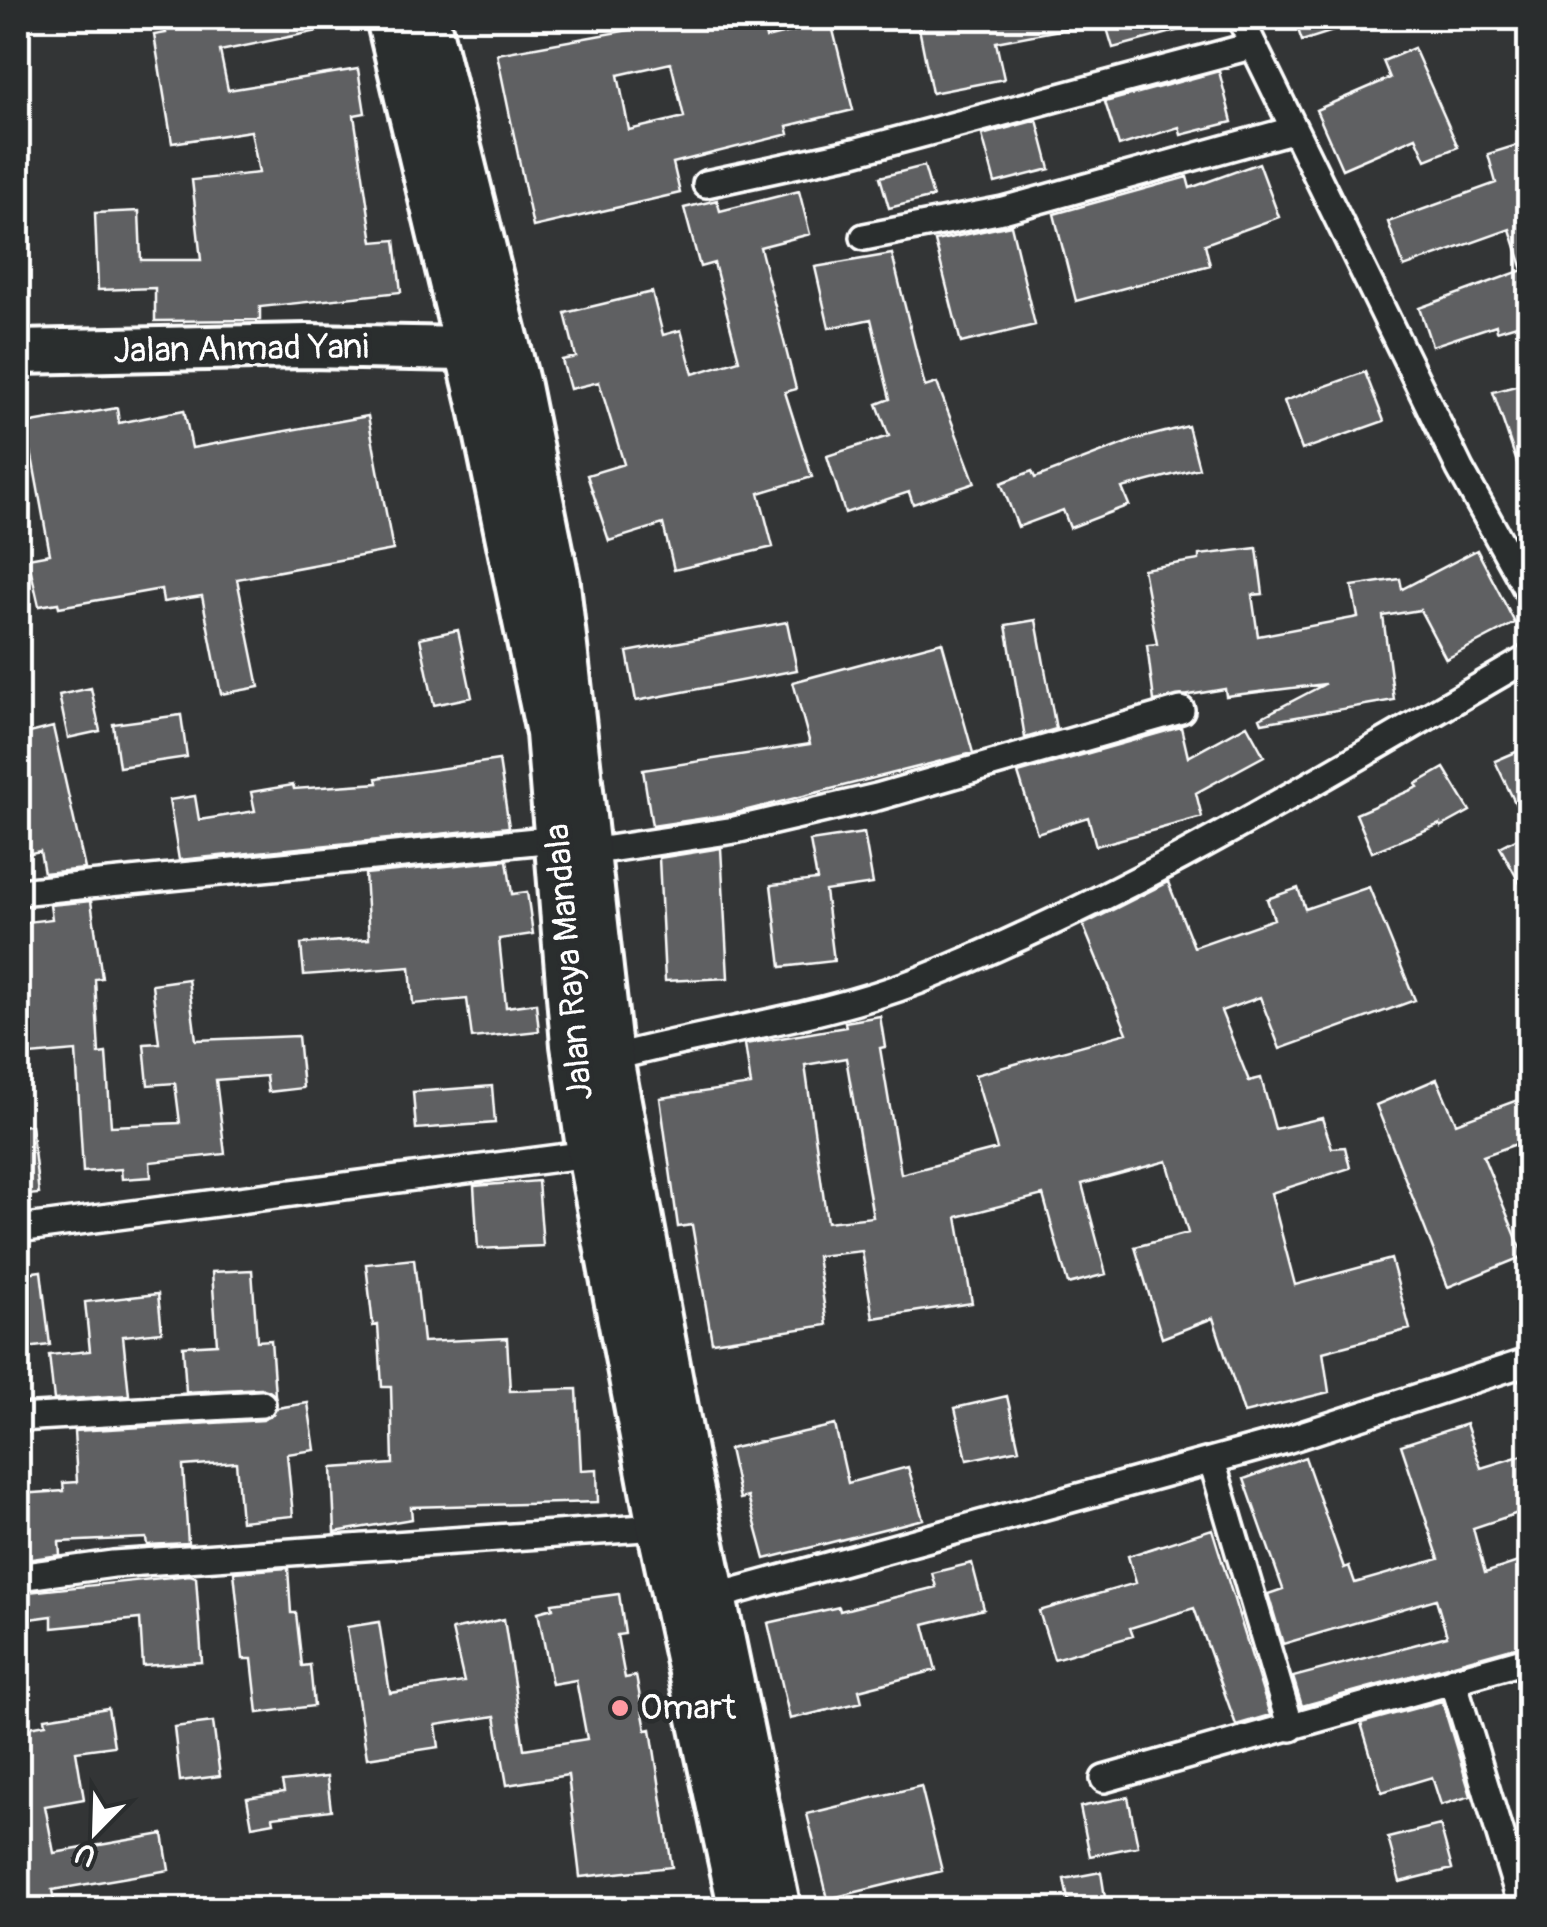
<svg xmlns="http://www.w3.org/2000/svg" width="1547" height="1927" font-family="Pangolin,sans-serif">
<rect width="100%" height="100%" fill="#333536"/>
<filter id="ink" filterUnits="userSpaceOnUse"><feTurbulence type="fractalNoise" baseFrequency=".01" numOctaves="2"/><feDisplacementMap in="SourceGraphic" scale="20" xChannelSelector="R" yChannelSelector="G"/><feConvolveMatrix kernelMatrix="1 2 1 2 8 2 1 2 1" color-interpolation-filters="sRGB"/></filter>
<g filter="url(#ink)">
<path fill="#5f6162" stroke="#fff" stroke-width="2.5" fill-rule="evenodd" d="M 162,18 L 337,18 L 338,27 L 220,51 L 228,90 L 358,69 L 365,113 L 354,115 L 373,242 L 395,240 L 401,292 L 260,307 L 260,320 L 155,321 L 155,288 L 98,290 L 95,213 L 139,211 L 141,260 L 201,260 L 192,180 L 259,173 L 251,131 L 172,143 L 154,35 L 166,33 Z
M 662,18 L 704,18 L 706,24 L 761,18 L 766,38 L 831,22 L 853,110 L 787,126 L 789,134 L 673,163 L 680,193 L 533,227 L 497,54 L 629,30 L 628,25 ZM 671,63 L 684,117 L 629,130 L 618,75 Z
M 917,18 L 1069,18 L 1070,28 L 996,42 L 1004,79 L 932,93 Z
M 1104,18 L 1201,18 L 1202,24 L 1113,48 Z
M 1294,18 L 1361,18 L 1362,22 L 1302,41 Z
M 1414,48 L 1458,147 L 1426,160 L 1416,137 L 1342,169 L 1316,110 L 1390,78 L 1383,61 Z
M 1219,71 L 1232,122 L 1181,135 L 1179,127 L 1119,146 L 1105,102 Z
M 1037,120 L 1050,169 L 995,183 L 982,135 Z
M 1530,141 L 1530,275 L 1525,276 L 1530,321 L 1497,331 L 1496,325 L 1432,346 L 1419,308 L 1523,270 L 1510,229 L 1404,267 L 1388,222 L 1496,183 L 1488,154 Z
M 1259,163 L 1279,217 L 1205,244 L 1210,265 L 1076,301 L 1054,214 L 1187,177 L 1190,188 Z
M 924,166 L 933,197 L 889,208 L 880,177 Z
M 799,191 L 810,234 L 760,247 L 796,389 L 785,392 L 812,477 L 759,493 L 773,547 L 674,570 L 663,524 L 609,541 L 587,475 L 624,464 L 599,382 L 570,389 L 562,360 L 576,357 L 565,313 L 652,292 L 663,335 L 681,330 L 693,374 L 739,360 L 714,263 L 700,267 L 684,208 L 717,200 L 720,211 Z
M 1011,225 L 1035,325 L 961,343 L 935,241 Z
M 892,254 L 925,387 L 937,383 L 975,483 L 913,504 L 909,492 L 845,513 L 827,456 L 889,436 L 877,404 L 890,399 L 871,319 L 829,328 L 815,267 Z
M 1365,372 L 1384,421 L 1302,450 L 1284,401 Z
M 1523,384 L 1530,405 L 1530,485 L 1525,486 L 1493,392 Z
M 117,408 L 119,423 L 184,410 L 192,448 L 368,416 L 393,550 L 237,579 L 259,687 L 221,694 L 202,596 L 163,602 L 161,589 L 59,607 L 58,603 L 39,606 L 28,558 L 50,554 L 26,424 Z
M 1188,426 L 1199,468 L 1122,488 L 1129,505 L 1070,528 L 1063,510 L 1018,527 L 1001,483 L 1032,471 L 1035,478 L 1134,440 Z
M 1257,548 L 1263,594 L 1252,595 L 1258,636 L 1358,617 L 1352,586 L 1400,579 L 1402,589 L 1477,550 L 1515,623 L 1446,659 L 1420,610 L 1383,616 L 1394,700 L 1262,723 L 1260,718 L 1325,684 L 1226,696 L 1225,689 L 1154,701 L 1147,645 L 1157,644 L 1143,569 L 1199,560 L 1199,555 Z
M 1036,620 L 1056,729 L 1025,738 L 1006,625 Z
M 787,622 L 797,670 L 636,701 L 627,652 Z
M 458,630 L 472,697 L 434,705 L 420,638 Z
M 942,642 L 973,753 L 732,814 L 652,826 L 643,770 L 810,744 L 793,682 Z
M 91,688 L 100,731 L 68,738 L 59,695 Z
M 181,715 L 187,757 L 119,767 L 113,724 Z
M 1247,725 L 1264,756 L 1196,793 L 1202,817 L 1096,846 L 1088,817 L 1037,833 L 1018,773 L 1181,727 L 1188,757 Z
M 53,727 L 85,869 L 44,873 L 40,851 L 18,856 L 18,736 Z
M 1530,746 L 1530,902 L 1500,847 L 1529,832 L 1495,761 Z
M 499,760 L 509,827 L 179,860 L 169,800 L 195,796 L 199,820 L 255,811 L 251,792 L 293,785 L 294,789 L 378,783 L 377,778 Z
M 1444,768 L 1470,811 L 1441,827 L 1440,824 L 1372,852 L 1356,814 L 1418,787 L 1416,784 Z
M 864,833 L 873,884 L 825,891 L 834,961 L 781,967 L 771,885 L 817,880 L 810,841 Z
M 721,848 L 728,978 L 665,981 L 659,858 Z
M 507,860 L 512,894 L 527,892 L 533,934 L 499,939 L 506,1007 L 536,1003 L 539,1031 L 472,1038 L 467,999 L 413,1004 L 410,967 L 304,975 L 301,944 L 369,939 L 365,874 Z
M 1168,882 L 1194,947 L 1274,919 L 1267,899 L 1298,888 L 1305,909 L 1369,887 L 1415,1000 L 1280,1049 L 1260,997 L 1221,1011 L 1249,1081 L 1261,1078 L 1275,1129 L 1322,1118 L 1332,1148 L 1345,1147 L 1350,1168 L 1271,1193 L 1295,1285 L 1391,1259 L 1410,1329 L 1323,1352 L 1329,1392 L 1244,1413 L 1213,1318 L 1162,1338 L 1135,1247 L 1188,1233 L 1167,1161 L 1082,1184 L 1106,1274 L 1068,1284 L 1043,1195 L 957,1217 L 972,1303 L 873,1318 L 862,1251 L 817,1256 L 827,1325 L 712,1342 L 692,1225 L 678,1227 L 660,1098 L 751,1085 L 745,1044 L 846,1027 L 845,1022 L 880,1016 L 885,1047 L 880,1048 L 901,1174 L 997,1149 L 975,1075 L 1127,1033 L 1083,925 ZM 846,1058 L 873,1217 L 827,1222 L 805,1065 Z
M 91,901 L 102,978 L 95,979 L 99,1054 L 106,1053 L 111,1126 L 180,1123 L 175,1083 L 148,1085 L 144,1044 L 159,1043 L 152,984 L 188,979 L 196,1040 L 298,1036 L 303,1088 L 268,1092 L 266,1076 L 216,1080 L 225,1154 L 150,1162 L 151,1177 L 122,1179 L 121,1169 L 83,1172 L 76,1051 L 18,1056 L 18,923 L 52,919 L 50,905 Z
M 1437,1079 L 1456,1123 L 1520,1099 L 1530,1124 L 1530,1139 L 1483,1156 L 1524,1256 L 1448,1287 L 1376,1105 Z
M 492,1086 L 495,1123 L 416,1129 L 413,1092 Z
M 31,1125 L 39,1194 L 18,1196 L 18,1126 Z
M 538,1181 L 543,1246 L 478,1249 L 474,1186 Z
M 414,1259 L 423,1342 L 507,1338 L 510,1391 L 577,1389 L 581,1470 L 597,1469 L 598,1502 L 411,1507 L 412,1519 L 335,1532 L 332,1468 L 393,1464 L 391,1387 L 382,1387 L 378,1325 L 373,1326 L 366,1264 Z
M 252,1270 L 257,1341 L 271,1340 L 275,1395 L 261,1388 L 186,1392 L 183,1346 L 217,1344 L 212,1272 Z
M 41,1271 L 50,1345 L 18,1349 L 18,1274 Z
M 158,1294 L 162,1332 L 123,1336 L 129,1395 L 54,1400 L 49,1355 L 90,1351 L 85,1302 Z
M 1007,1396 L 1019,1449 L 967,1460 L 955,1408 Z
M 308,1403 L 315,1450 L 287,1454 L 293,1516 L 241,1521 L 236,1462 L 183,1466 L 188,1543 L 147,1545 L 146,1538 L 59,1542 L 60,1555 L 18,1561 L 18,1494 L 64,1491 L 63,1483 L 77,1482 L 74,1431 L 263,1420 L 277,1408 Z
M 1466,1424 L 1481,1468 L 1530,1453 L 1530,1509 L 1473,1528 L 1485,1573 L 1530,1558 L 1530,1643 L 1302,1706 L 1293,1677 L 1447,1636 L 1436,1599 L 1283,1644 L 1268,1594 L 1283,1589 L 1244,1479 L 1305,1457 L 1344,1568 L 1349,1566 L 1355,1583 L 1439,1559 L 1401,1445 Z
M 835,1425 L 848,1483 L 908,1467 L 923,1519 L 765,1559 L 748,1497 L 740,1499 L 729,1449 Z
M 1212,1529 L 1270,1715 L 1236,1725 L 1194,1608 L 1130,1628 L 1133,1636 L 1054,1659 L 1039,1611 L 1136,1583 L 1128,1556 Z
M 972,1563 L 984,1609 L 924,1624 L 936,1670 L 859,1690 L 862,1702 L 790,1719 L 768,1623 L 839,1607 L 840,1611 L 936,1587 L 932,1573 Z
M 288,1568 L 291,1613 L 296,1613 L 302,1666 L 310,1665 L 314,1706 L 258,1713 L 252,1659 L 243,1659 L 234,1572 Z
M 190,1575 L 196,1577 L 202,1662 L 143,1666 L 140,1619 L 52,1628 L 52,1616 L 22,1620 L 18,1593 Z
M 619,1594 L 625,1634 L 617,1635 L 625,1678 L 636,1676 L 646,1730 L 651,1729 L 672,1867 L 580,1877 L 568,1775 L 507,1785 L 495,1716 L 436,1725 L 439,1747 L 367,1758 L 347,1627 L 379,1622 L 390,1693 L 464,1682 L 452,1630 L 504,1619 L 524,1749 L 587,1739 L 576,1680 L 552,1684 L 538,1612 L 553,1608 L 552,1603 Z
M 1442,1701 L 1471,1796 L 1441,1805 L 1432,1777 L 1382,1792 L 1361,1723 Z
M 108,1708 L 114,1746 L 76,1751 L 84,1799 L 45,1806 L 54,1853 L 163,1834 L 169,1870 L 52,1890 L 56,1910 L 18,1910 L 18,1729 L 46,1724 L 45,1718 Z
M 213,1722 L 220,1776 L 180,1781 L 174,1727 Z
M 327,1777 L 331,1810 L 273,1817 L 274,1822 L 252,1826 L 247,1798 L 284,1792 L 282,1782 Z
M 921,1786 L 942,1871 L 828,1899 L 807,1814 Z
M 1128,1797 L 1138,1846 L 1090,1856 L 1080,1807 Z
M 1440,1825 L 1452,1869 L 1400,1882 L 1388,1838 Z
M 1101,1872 L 1107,1910 L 1070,1910 L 1064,1879 Z"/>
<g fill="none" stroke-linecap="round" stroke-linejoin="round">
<defs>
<path id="minor" d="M 1240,18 L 1460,469 L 1530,595
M 706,184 L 854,152 L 1251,46
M 864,237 L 1003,210 L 1292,130
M 589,852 L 735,830 L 877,797 L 1181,710
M 18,892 L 556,839
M 611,1058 C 712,1031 822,1018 920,980 C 1134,895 1331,772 1530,657
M 18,1229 L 589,1154
M 18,1418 L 262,1404
M 1212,1461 L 1291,1728
M 18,1577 L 113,1564 L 659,1527
M 714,1597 L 1286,1440 L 1530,1361
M 1453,1680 L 1523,1910
M 1104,1779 L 1530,1659"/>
<path id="trunk" d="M 388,18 L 481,408 L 548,733 L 573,1045 L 589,1154 L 659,1527 L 741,1910
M 427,18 L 518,386 L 558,584 L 611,1058 L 686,1462 L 779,1910
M 18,352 L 307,346 L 464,349 L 491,343"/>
</defs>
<use href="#minor" stroke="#fff" stroke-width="32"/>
<use href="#trunk" stroke="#fff" stroke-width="50"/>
<use href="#minor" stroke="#2a2d2e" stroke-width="25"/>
<use href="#trunk" stroke="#2a2d2e" stroke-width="42"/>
</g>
</g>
<circle fill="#ff9aa2" stroke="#2a2d2e" stroke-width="4" cx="620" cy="1708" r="10"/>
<g text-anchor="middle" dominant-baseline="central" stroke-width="9" stroke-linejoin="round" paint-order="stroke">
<g font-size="35" fill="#fff" stroke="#2a2d2e">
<text transform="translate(241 349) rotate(-1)">Jalan Ahmad Yani</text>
<text transform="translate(569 962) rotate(-95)">Jalan Raya Mandala</text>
</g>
<g font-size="35" fill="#fff" stroke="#2a2d2e" text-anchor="start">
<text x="640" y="1708">Omart</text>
</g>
</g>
<rect width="1547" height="1927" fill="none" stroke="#2a2d2e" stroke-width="60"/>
<rect x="30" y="30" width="1487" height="1867" fill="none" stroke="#fff" stroke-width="4" filter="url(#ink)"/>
<g transform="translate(95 1832) rotate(203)" stroke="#2a2d2e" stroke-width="8" paint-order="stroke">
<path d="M0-8L18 38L0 25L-18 38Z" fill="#ffffff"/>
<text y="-15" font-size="28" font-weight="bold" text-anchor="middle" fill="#ffffff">U</text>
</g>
</svg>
